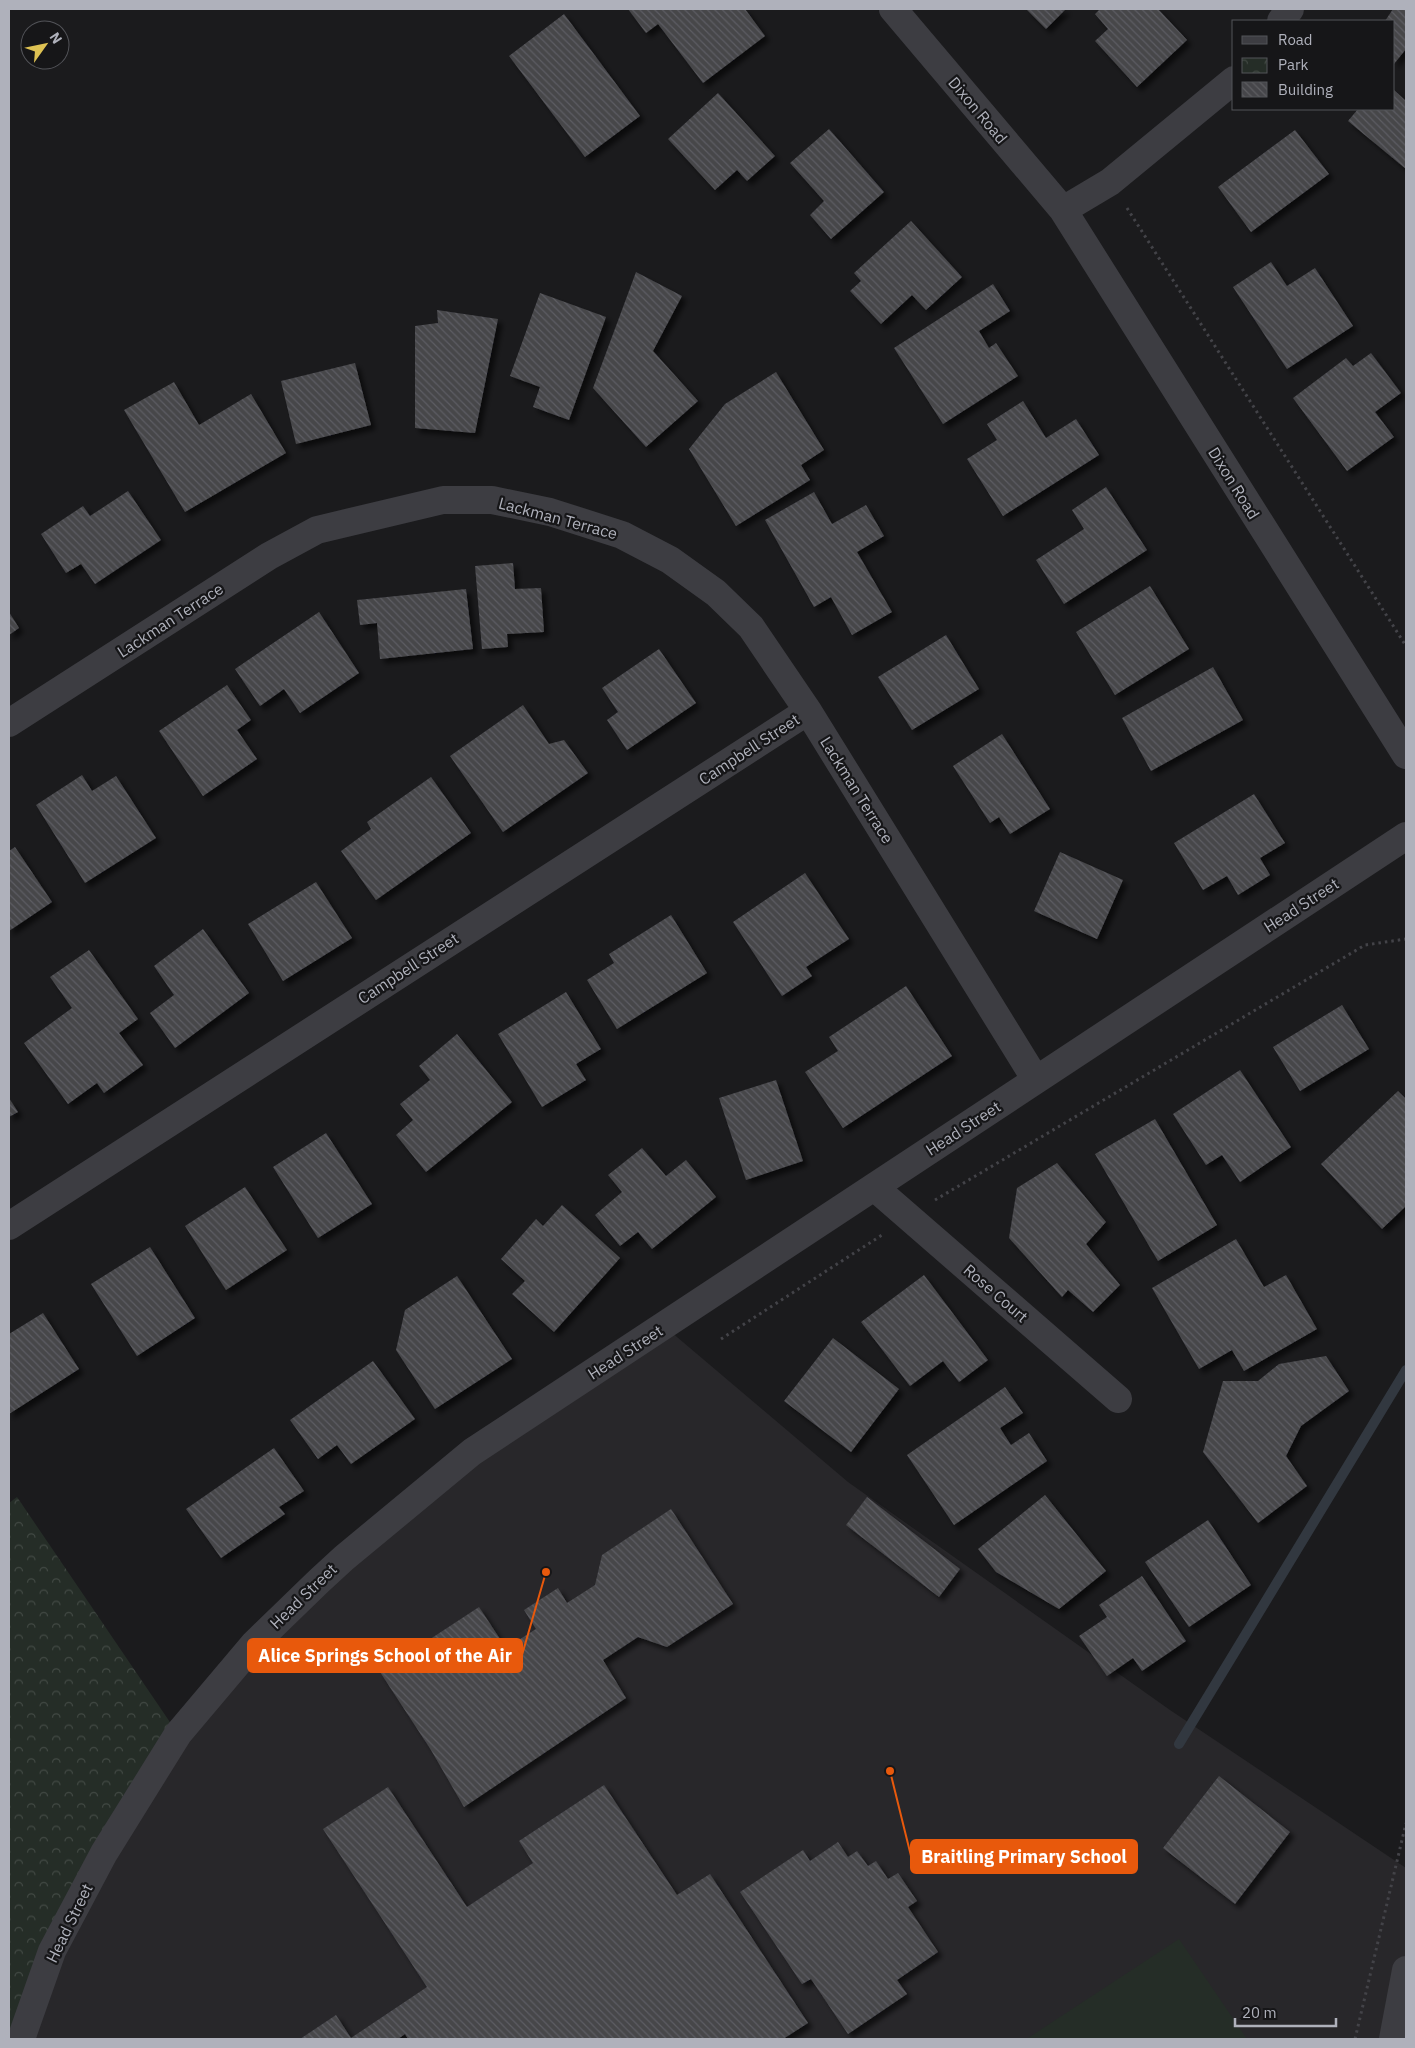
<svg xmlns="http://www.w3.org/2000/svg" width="1415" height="2048" font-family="'IBM Plex Sans',sans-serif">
<defs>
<pattern id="park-crowns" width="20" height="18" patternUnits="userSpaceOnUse" patternTransform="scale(1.25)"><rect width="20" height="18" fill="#252d27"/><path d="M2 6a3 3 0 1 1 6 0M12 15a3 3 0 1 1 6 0" fill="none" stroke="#424944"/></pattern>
<pattern id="building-back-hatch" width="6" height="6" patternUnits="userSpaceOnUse" patternTransform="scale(1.25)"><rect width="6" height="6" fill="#46464a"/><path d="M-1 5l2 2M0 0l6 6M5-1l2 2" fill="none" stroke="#5e5e62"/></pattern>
<filter id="shadow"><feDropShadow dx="4.5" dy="4.5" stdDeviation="2.5" flood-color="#0009"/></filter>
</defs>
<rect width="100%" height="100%" fill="#1b1b1d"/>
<path fill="#28272a" d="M 664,1326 L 848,1482 L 1170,1710 L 1406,1868 L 1406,1970 L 1393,2039 L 21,2039 L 178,1735 L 344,1558 Z"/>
<path fill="url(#park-crowns)" d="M 17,1497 L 178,1734 L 9,2039 L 9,1503 Z"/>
<path fill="#252d27" d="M 1179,1939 L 1247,2039 L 1028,2038 Z"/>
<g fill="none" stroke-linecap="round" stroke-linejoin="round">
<path stroke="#323840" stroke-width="10" d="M 1179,1744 L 1406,1370"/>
</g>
<path fill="url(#building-back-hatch)" filter="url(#shadow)" d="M 628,9 L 745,9 L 765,36 L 703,83 L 658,24 L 646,33 Z
M 1026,9 L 1066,9 L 1046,29 Z
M 1100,9 L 1158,9 L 1187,40 L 1137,87 L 1095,41 L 1108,29 L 1095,14 Z
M 1393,9 L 1406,9 L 1406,49 L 1394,64 L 1394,21 L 1385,21 Z
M 564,14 L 640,116 L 585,157 L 509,56 Z
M 1394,90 L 1406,101 L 1406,169 L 1348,121 L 1358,109 L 1394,109 Z
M 718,93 L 775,156 L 747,181 L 737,170 L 715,190 L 668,139 Z
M 829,129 L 884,192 L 831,239 L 810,215 L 824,201 L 790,163 Z
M 1295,130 L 1329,174 L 1251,232 L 1218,187 Z
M 911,221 L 962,277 L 926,310 L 912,295 L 881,324 L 850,291 L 861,281 L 854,273 Z
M 1271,262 L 1287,286 L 1315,268 L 1353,326 L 1287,369 L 1233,287 Z
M 636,272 L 682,296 L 653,351 L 698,401 L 646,447 L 593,388 Z
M 993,284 L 1010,311 L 979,331 L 989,348 L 996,343 L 1018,376 L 943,424 L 894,348 Z
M 540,293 L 606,317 L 569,420 L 533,407 L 540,387 L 510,376 Z
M 437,310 L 498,319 L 475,433 L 415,428 L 415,326 L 438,323 Z
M 1371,353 L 1401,393 L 1375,412 L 1394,437 L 1347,471 L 1293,398 L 1346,358 L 1353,366 Z
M 355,363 L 371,425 L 296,444 L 281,381 Z
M 776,372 L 824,450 L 801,465 L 810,480 L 736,526 L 689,449 L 725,404 Z
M 174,382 L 199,425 L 251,394 L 286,453 L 185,512 L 124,410 Z
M 1023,401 L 1046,438 L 1076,419 L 1099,455 L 1003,516 L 967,459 L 997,440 L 987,424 Z
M 1106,487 L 1147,550 L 1064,604 L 1036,560 L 1084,529 L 1072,510 Z
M 128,491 L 161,540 L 95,584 L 81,564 L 66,573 L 41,534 L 83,506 L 90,516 Z
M 814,492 L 832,524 L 866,505 L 884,536 L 857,552 L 892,612 L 852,635 L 831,597 L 814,607 L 765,520 Z
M 513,563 L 515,589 L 541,588 L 544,632 L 507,634 L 508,647 L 482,649 L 475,566 Z
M 1150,586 L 1189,649 L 1115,695 L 1076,632 Z
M 466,589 L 473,649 L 380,659 L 377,623 L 360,625 L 357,600 Z
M 9,612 L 19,628 L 9,635 Z
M 319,612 L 359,673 L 300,713 L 284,689 L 260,706 L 235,669 Z
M 946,635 L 979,689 L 912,730 L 878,677 Z
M 659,649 L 696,703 L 627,750 L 607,720 L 618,712 L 602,688 Z
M 1213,667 L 1243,720 L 1151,771 L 1122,718 Z
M 227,685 L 251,720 L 237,730 L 257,759 L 203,796 L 159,731 Z
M 523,705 L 549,744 L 564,740 L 588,773 L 503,832 L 450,756 Z
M 1002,734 L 1050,809 L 1010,834 L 999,817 L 990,823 L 953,766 Z
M 82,775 L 92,791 L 116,776 L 156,838 L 85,883 L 36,805 Z
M 431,777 L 471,833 L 376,900 L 341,851 L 371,829 L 367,822 Z
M 1254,794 L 1285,843 L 1260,858 L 1270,875 L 1238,895 L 1227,876 L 1203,890 L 1174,843 Z
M 15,847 L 52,902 L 9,931 L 9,851 Z
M 1060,852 L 1123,880 L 1097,939 L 1034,911 Z
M 805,873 L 849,939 L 806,967 L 812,976 L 782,996 L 733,922 Z
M 316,882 L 352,938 L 283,981 L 248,924 Z
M 671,915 L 707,973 L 617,1029 L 587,980 L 614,963 L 609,954 Z
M 203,929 L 249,993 L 175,1048 L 150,1013 L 174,995 L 154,966 Z
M 89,950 L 138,1019 L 119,1033 L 143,1065 L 104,1093 L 97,1083 L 68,1104 L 24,1043 L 72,1008 L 50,977 Z
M 906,986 L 952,1056 L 843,1128 L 805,1072 L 838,1051 L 829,1037 Z
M 566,992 L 601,1049 L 576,1064 L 586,1080 L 542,1107 L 498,1034 Z
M 1342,1005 L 1369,1049 L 1300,1091 L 1273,1047 Z
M 457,1034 L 512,1102 L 426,1172 L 396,1135 L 413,1120 L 400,1104 L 430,1080 L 419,1066 Z
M 1240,1070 L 1291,1147 L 1240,1182 L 1222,1155 L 1206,1165 L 1173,1114 Z
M 776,1080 L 803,1161 L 746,1180 L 719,1098 Z
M 1398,1091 L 1406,1099 L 1406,1206 L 1382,1229 L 1321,1164 Z
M 9,1098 L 18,1112 L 9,1117 Z
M 1155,1119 L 1217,1225 L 1158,1261 L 1095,1154 Z
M 326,1133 L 372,1204 L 318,1238 L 273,1167 Z
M 642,1148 L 666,1176 L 686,1160 L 716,1197 L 652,1249 L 638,1232 L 620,1246 L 595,1215 L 622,1192 L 608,1175 Z
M 1057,1163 L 1106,1222 L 1086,1244 L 1120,1285 L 1093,1312 L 1068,1290 L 1062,1297 L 1009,1238 L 1017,1188 Z
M 245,1187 L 287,1250 L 226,1290 L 185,1226 Z
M 562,1205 L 620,1258 L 554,1332 L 512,1294 L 525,1281 L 501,1259 L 536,1219 L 543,1226 Z
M 1236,1239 L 1264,1287 L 1286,1275 L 1317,1329 L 1244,1371 L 1232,1350 L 1199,1369 L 1152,1288 Z
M 150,1247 L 195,1318 L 137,1356 L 91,1284 Z
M 924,1275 L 988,1360 L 959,1382 L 943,1361 L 910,1386 L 861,1322 Z
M 457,1276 L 512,1359 L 435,1409 L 396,1350 L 405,1310 Z
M 43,1313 L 79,1369 L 9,1414 L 9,1334 Z
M 833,1338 L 899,1389 L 851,1452 L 784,1401 Z
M 1326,1356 L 1349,1391 L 1301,1426 L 1286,1456 L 1307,1486 L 1258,1523 L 1203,1452 L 1223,1381 L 1258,1381 L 1279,1364 Z
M 373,1361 L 415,1419 L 351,1464 L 337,1445 L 318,1459 L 290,1420 Z
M 1005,1387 L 1023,1413 L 1000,1428 L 1011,1445 L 1029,1433 L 1047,1461 L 954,1525 L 907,1455 Z
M 274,1448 L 304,1491 L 279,1507 L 285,1514 L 221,1558 L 186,1509 Z
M 1045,1495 L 1106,1571 L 1059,1609 L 996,1572 L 978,1549 Z
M 867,1497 L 960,1569 L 939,1597 L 846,1525 Z
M 671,1509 L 733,1604 L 667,1647 L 638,1637 L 603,1660 L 626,1698 L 464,1807 L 431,1750 L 380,1672 L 479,1607 L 506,1648 L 536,1629 L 524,1610 L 558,1588 L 567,1603 L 595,1585 L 602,1555 Z
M 1208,1520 L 1251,1585 L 1189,1627 L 1145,1562 Z
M 1142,1576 L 1186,1641 L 1142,1671 L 1133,1658 L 1107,1676 L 1079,1636 L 1107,1617 L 1099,1605 Z
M 1219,1776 L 1290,1832 L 1235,1904 L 1163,1848 Z
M 604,1785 L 677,1895 L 710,1874 L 808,2023 L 783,2039 L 408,2039 L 405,2034 L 398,2039 L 300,2039 L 336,2015 L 351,2038 L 427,1987 L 323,1829 L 388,1787 L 467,1907 L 533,1863 L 519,1841 Z
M 838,1842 L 848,1857 L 857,1851 L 868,1866 L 876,1861 L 888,1879 L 898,1873 L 917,1901 L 908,1907 L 938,1952 L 897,1980 L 907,1994 L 848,2034 L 811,1979 L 802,1984 L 740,1892 L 803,1850 L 810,1861 Z"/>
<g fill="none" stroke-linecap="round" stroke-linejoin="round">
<path stroke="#434348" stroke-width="3" stroke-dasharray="2.5 4" stroke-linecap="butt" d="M 1127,208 L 1406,646
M 935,1200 L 1365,945 L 1406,939
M 721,1339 L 882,1235
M 1355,2039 L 1406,1823"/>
<path stroke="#3d3d42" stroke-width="28" d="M 893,9 L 1063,210 L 1406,755
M 1281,21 L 1290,9
M 1063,210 L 1110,182 L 1234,80
M 9,723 L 269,556 L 317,530 L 443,500 L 492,500 L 550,512 L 622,535 L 670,560 L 716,593 L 751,627 L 808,711 L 1036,1080
M 874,1187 L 1118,1399
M 9,1226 L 808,711
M 21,2039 L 52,1951 L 104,1853 L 178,1734 L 254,1644 L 319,1581 L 344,1558 L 472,1452 L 1406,836
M 1393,2039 L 1406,1970"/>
</g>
<g text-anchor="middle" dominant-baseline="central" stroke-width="4.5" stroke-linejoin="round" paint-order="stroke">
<g font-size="16" fill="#afb1bb" stroke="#161618">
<text transform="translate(978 110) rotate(50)">Dixon Road</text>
<text transform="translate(1234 483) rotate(58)">Dixon Road</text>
<text transform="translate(558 518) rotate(15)">Lackman Terrace</text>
<text transform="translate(170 620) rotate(-33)">Lackman Terrace</text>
<text transform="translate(749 749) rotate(-33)">Campbell Street</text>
<text transform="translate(857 790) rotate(58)">Lackman Terrace</text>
<text transform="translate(1301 905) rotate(-33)">Head Street</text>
<text transform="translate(408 968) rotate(-33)">Campbell Street</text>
<text transform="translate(963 1128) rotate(-33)">Head Street</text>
<text transform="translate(996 1293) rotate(41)">Rose Court</text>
<text transform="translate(625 1352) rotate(-33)">Head Street</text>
<text transform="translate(303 1596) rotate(-44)">Head Street</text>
<text transform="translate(69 1923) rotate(-64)">Head Street</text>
</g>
</g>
<path fill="none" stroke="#e8590c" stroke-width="2" d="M546 1572L522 1655M890 1771L911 1856"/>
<g fill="#e8590c" stroke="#161618" stroke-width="2">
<circle cx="546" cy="1572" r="5"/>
<circle cx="890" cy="1771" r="5"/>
</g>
<g fill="#e8590c" stroke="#e8590c" stroke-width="2">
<rect x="248" y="1639" width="274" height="33" rx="5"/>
<rect x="911" y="1840" width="226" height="33" rx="5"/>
</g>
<g font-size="18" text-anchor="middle" font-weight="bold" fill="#fff">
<text x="385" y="1662">Alice Springs School of the Air</text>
<text x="1024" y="1863">Braitling Primary School</text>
</g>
<rect width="1415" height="2048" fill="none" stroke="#afb1bb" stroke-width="20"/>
<rect x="1232" y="20" width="162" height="90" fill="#161618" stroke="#535459"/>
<rect x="1242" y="36" width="25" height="8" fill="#3d3d42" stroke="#535459"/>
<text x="1278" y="45" font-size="15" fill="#afb1bb">Road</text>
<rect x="1242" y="58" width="25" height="15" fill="url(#park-crowns)" stroke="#535459"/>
<text x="1278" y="70" font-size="15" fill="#afb1bb">Park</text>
<rect x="1242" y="82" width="25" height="15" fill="url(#building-back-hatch)" stroke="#535459"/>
<text x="1278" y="95" font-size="15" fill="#afb1bb">Building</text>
<g transform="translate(45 45) rotate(57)"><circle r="24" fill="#161618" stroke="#535459"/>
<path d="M0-4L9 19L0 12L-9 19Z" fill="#dec253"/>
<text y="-8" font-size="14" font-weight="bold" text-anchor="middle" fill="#afb1bb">N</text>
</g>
<path d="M1235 2018v8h101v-8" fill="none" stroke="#afb1bb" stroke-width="2.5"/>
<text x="1242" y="2018" font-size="15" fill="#afb1bb" stroke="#161618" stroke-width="4" paint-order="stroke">20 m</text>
</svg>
